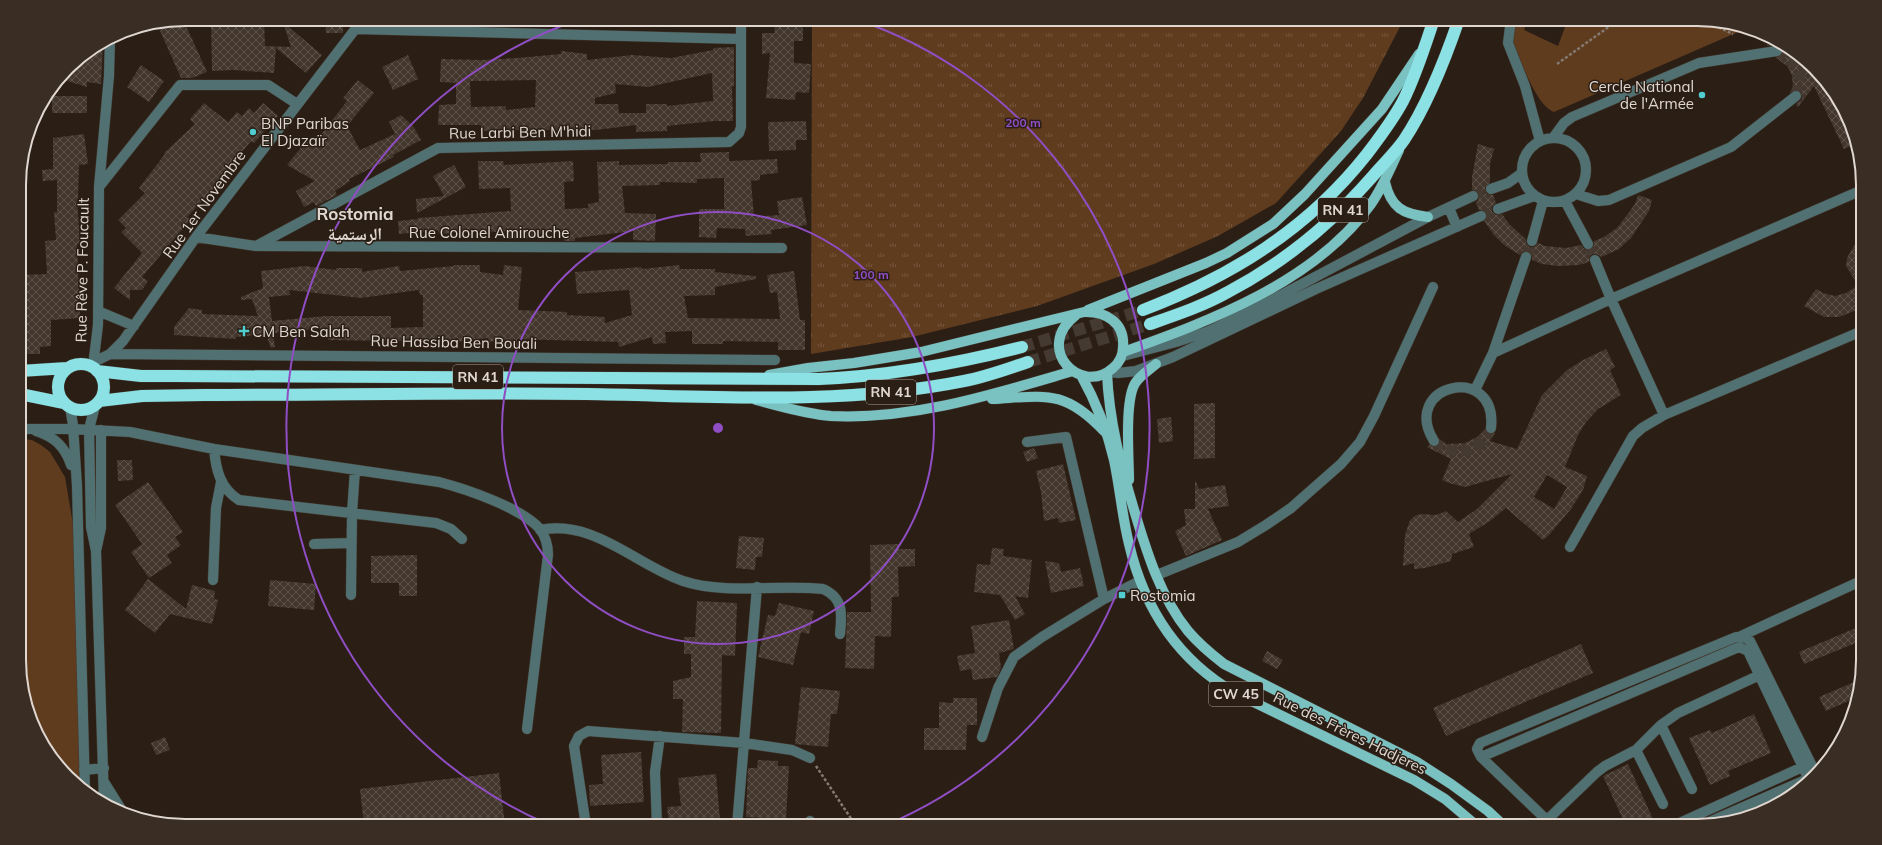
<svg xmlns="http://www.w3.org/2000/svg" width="1882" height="845" font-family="Mulish,'Noto Naskh Arabic',sans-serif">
<defs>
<pattern id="grass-tufts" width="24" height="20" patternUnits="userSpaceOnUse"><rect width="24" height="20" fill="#603c1f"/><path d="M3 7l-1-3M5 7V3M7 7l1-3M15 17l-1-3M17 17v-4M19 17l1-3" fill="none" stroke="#76573e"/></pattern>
<pattern id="building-cross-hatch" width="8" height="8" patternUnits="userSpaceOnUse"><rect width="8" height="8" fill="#43362c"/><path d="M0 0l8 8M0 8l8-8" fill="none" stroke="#5e524a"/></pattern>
</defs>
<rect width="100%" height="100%" fill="#2a1e15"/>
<path fill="url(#grass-tufts)" d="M 812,19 L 1404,19 L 1363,98 L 1341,131 L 1276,203 L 1218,236 L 1154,264 L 1037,306 L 912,337 L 811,354 Z"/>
<path fill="#603c1f" d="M 1517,19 L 1528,19 L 1524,30 L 1558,46 L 1568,19 L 1697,19 L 1745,29 L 1554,112 C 1536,105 1522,63 1514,45 L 1512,36 Z
M 20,439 L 32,440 L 41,445 L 50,452 L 65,477 L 79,560 L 84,792 L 53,761 L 32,724 L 20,682 Z"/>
<path fill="url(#building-cross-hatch)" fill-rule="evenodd" d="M 183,19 L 207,72 L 192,78 L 181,78 L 157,24 Z
M 211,19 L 264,19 L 265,46 L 291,47 L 283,22 L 322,55 L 306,73 L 276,48 L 274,73 L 234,70 L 212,71 Z
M 325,19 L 343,19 L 343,33 L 326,33 Z
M 773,19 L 799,19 L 800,26 L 803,25 L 803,41 L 794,41 L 794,63 L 811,64 L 809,93 L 796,92 L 795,100 L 766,98 L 770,53 L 762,54 L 762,33 L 775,33 Z
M 1768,42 L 1782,44 L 1798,53 L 1829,84 L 1850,121 L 1856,144 L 1844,149 L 1814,86 L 1798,107 L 1796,104 L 1802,99 L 1801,92 L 1795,90 L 1789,93 L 1793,87 L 1792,76 L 1788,67 L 1778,59 L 1775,58 L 1783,54 L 1782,47 L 1776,45 L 1767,46 Z
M 103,43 L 101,84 L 87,82 L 87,87 L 61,79 L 75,60 Z
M 734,47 L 734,86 L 732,86 L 733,121 L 714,121 L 667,126 L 667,131 L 636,132 L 636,125 L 596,130 L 546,130 L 521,133 L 521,130 L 481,131 L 481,125 L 438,125 L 439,105 L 456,104 L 456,83 L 440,82 L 441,59 L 481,60 L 517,58 L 561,54 L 561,51 L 587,54 L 587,60 L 632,55 L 671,58 L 713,50 L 713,48 ZM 712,73 L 713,101 L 667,106 L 667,104 L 646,104 L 646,113 L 619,113 L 618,104 L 595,104 L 595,98 L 616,93 L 615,84 L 648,87 ZM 536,80 L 535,107 L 506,110 L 506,106 L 471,107 L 470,81 Z
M 408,55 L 418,79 L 393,90 L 382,67 Z
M 141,65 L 164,81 L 149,102 L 127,87 Z
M 358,80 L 374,93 L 347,126 L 360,150 L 395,134 L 389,122 L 401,115 L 413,126 L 421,140 L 393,155 L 394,157 L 349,179 L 350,181 L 335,191 L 337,195 L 316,206 L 314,202 L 304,207 L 296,191 L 315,181 L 287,165 L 307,140 L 314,144 L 347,101 L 343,98 Z
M 52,96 L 87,96 L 87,113 L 52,113 Z
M 204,103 L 228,122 L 237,112 L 242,116 L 249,108 L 254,113 L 263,103 L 278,116 L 254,143 L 251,141 L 223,175 L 225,177 L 187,217 L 191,219 L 142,277 L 148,281 L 142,290 L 130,290 L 130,300 L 114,288 L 142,253 L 121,232 L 126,228 L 118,220 L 145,193 L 139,188 L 165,154 L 164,153 L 195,124 L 190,119 Z
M 806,121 L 807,140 L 796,140 L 796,150 L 769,151 L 768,122 Z
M 84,134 L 88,164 L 79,165 L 78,199 L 77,199 L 80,244 L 77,244 L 80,318 L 51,320 L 51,346 L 40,347 L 40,354 L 25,354 L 25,350 L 20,350 L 20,275 L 47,274 L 45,241 L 56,240 L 54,212 L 57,212 L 57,180 L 43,181 L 42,170 L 53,169 L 53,138 Z
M 1478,144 L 1494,149 L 1490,164 L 1490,182 L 1485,188 L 1487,194 L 1493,195 L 1496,203 L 1492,207 L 1492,212 L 1496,215 L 1502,214 L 1510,225 L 1526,239 L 1526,243 L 1530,247 L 1534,247 L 1538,243 L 1545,246 L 1566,248 L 1581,245 L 1585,250 L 1591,250 L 1594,247 L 1594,241 L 1604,237 L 1618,227 L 1635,204 L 1638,195 L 1652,200 L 1649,211 L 1631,238 L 1619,249 L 1606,255 L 1601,257 L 1599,255 L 1593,254 L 1590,256 L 1589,262 L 1579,265 L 1558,266 L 1542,264 L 1532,260 L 1532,255 L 1528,251 L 1524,251 L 1520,255 L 1504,245 L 1494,235 L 1484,221 L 1487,217 L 1487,213 L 1482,210 L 1479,210 L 1476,202 L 1479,199 L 1479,194 L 1476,190 L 1472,190 L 1472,177 Z
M 729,152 L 729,161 L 777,159 L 778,173 L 760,175 L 760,180 L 751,181 L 754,217 L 779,215 L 777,201 L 802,197 L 807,225 L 771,230 L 772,234 L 746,236 L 745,229 L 717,228 L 716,238 L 699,237 L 699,209 L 724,209 L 724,178 L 697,179 L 697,183 L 660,182 L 660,185 L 622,186 L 625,213 L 656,214 L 655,241 L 633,240 L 633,231 L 575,238 L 575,241 L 564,241 L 564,232 L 535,234 L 535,238 L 508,239 L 508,231 L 480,233 L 480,231 L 439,234 L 438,230 L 399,234 L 398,221 L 418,219 L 418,218 L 511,211 L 510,188 L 479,189 L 478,161 L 503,161 L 504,165 L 573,161 L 574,181 L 564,182 L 565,209 L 588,208 L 588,204 L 599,202 L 597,162 L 619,161 L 619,165 L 668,164 L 668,162 L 701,162 L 700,153 Z
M 454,165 L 466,187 L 417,213 L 416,199 L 444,196 L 433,176 Z
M 1862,231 L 1862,308 L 1839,317 L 1824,317 L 1804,306 L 1816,289 L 1823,293 L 1835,296 L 1846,293 L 1858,285 L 1846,266 L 1847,258 Z
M 454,265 L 480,265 L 480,272 L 503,275 L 504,265 L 522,267 L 518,310 L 567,312 L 567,315 L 605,317 L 605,323 L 632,315 L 629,290 L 577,294 L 575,272 L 642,267 L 642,269 L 679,265 L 680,269 L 715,269 L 715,272 L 756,276 L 756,279 L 715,287 L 715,295 L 684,296 L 688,318 L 780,319 L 777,292 L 770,293 L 767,275 L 794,271 L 800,320 L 805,320 L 805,350 L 778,350 L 778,342 L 723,341 L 723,344 L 692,344 L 692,331 L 665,332 L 666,343 L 653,344 L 652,337 L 619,347 L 618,342 L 517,339 L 518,348 L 506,350 L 505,340 L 488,342 L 488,338 L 456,342 L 328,340 L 327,328 L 273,333 L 275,347 L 271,348 L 266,334 L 236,337 L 236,339 L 174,335 L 174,327 L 189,308 L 202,310 L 202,314 L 258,316 L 252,299 L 241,300 L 241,297 L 263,288 L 261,271 L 305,266 L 336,270 L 336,268 L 362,268 L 362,272 L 399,266 L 400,271 L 454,266 ZM 289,290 L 361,298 L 419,290 L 420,295 L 423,295 L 423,327 L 391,328 L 391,316 L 326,316 L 272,321 L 269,297 L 290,295 Z
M 1606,349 L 1615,367 L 1610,370 L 1621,395 L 1598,409 L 1586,422 L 1578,435 L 1565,467 L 1587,476 L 1583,490 L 1571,509 L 1549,535 L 1543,540 L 1506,508 L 1490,521 L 1469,534 L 1474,547 L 1452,554 L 1451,561 L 1425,568 L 1414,569 L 1414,563 L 1403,566 L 1405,535 L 1410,520 L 1416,515 L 1423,514 L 1436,515 L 1446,511 L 1458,522 L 1477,509 L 1512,474 L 1465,487 L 1449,483 L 1442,480 L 1451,459 L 1427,447 L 1429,445 L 1437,447 L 1440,441 L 1447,444 L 1465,443 L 1477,437 L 1485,429 L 1489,434 L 1495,433 L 1490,441 L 1517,449 L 1542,395 L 1567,370 L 1583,360 ZM 1547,475 L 1567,487 L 1554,509 L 1534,497 Z
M 1215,403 L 1215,458 L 1194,459 L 1194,404 Z
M 1171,417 L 1173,441 L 1159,443 L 1157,419 Z
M 1034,448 L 1038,458 L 1027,462 L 1023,452 Z
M 117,460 L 132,460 L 133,480 L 118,481 Z
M 1063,464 L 1076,520 L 1059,523 L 1058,518 L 1044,521 L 1041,492 L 1036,471 Z
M 1195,480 L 1199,489 L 1225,485 L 1229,506 L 1208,509 L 1222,540 L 1186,556 L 1175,531 L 1186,525 L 1184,509 L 1195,509 Z
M 148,482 L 183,532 L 175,537 L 181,545 L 167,555 L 172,563 L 149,578 L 131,552 L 142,544 L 115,505 Z
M 739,536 L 764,538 L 762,557 L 756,557 L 755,570 L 736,568 Z
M 899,544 L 899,549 L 915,549 L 915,566 L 898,567 L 899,597 L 892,597 L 891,637 L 875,636 L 874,669 L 845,668 L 847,612 L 871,612 L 870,545 Z
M 992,548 L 1004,549 L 1003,556 L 1032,560 L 1028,598 L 1015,596 L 1025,614 L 1015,620 L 1000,595 L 974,592 L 977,564 L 990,565 Z
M 417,555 L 417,596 L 399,596 L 399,583 L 371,583 L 371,556 Z
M 1045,561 L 1059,563 L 1061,572 L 1080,568 L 1084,586 L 1051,593 Z
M 148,579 L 186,609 L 192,585 L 215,591 L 214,599 L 218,600 L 212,624 L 170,614 L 155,633 L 125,610 Z
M 270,580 L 316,584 L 314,610 L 268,606 Z
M 697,601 L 737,603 L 735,656 L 722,655 L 721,733 L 682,732 L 683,699 L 673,699 L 673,681 L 691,677 L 691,654 L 684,654 L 684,637 L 695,637 Z
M 779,603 L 814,611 L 809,634 L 801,632 L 793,665 L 758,657 L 768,615 L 775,616 Z
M 1009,620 L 1014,649 L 999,653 L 1001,668 L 997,677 L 973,680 L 971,669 L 960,671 L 957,656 L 975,653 L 971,626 Z
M 1863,625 L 1863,640 L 1804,664 L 1799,652 Z
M 1581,644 L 1593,673 L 1446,736 L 1433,708 Z
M 1267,651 L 1283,660 L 1277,669 L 1262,661 Z
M 1859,680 L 1855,698 L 1826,711 L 1819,697 Z
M 801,687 L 840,691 L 837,714 L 831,714 L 828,747 L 795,744 Z
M 953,698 L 977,698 L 977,725 L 967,725 L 966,750 L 924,750 L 924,728 L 939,728 L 939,702 L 953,703 Z
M 1754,714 L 1771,753 L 1728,771 L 1730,776 L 1710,785 L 1689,738 L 1710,730 L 1712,733 Z
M 165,737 L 170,750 L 156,755 L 151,743 Z
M 641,752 L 644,802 L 590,806 L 589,785 L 603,784 L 601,755 Z
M 758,760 L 778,761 L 778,766 L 789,766 L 786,819 L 746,817 L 748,768 L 757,768 Z
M 1628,764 L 1653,819 L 1638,826 L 1626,826 L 1603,776 Z
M 499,773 L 505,826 L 364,826 L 360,789 Z
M 716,774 L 720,820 L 669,825 L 667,807 L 681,806 L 678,778 Z"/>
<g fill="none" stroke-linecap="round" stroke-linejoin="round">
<path stroke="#453a31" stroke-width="10" stroke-dasharray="10 5" stroke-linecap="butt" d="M 1777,51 L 1793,62 L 1800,74 L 1796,96
M 1473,196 L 1491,189
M 1481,216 L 1498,209
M 1588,244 L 1595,260
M 1526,257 L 1532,241
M 1434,441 C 1456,459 1479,454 1491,428"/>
<path stroke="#453a31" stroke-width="12" stroke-dasharray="12 6" stroke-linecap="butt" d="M 1022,347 L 1143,310
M 1028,362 L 1150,324"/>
<defs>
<path id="minor" d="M 1511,19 L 1508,43 L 1525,86 L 1540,141
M 355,29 L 740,39
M1522 170a32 32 0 1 1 64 0a32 32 0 1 1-64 0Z
M 1553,138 L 1564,123 L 1572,117 L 1699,63 L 1777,51
M 99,187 L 109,76 L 110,38
M 1491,189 L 1508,183 L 1522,173
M 1576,194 L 1598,201 L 1609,200 L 1731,147 L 1796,96
M 1565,201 L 1588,244
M 1449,208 L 1457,227
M 1498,209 L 1534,196
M 196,237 L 256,246 L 782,248
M 1532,241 L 1543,201
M 256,246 L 438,148 L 729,142 L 739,133 L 741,127 L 741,19
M 1595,260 L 1611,299 L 1664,415
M 98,311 L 134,326
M 1493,353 L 1611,299 L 1862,190
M 110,354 L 775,360
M 1123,356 L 1176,342 L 1209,331 L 1270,301 L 1428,217 L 1473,196
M 94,362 L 110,354 L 123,341 L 196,237 L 363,19
M 93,366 L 98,325 L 99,187 L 180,85 L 268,85 L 297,104
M 1109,372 L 1118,373 L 1136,371 L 1173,357 L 1316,289 L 1481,216
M 1475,390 L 1493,353 L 1526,257
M 95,406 L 89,429 L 91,527 L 96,551 L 104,803
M 70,407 L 73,425 L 77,486 L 85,792
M 20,429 L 73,429 L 130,432 L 214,449 L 439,482 C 466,489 522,508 540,529 C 546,537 548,546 548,555 L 527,729
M 36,431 C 55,437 65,447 71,465
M 1434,441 C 1399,384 1498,362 1491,428
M 1027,442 L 1066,437 L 1104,599
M 214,449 C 216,470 220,488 239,500 L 436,523 L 451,529 L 462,539
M 540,530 C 594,519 636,565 683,581 C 725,595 778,584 823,589 C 844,598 842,615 840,634
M 314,544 L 351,543
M 1570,547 L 1633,436 L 1642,428 L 1664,415 L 1862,331
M 96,551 L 101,528 L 101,430
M 1157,575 L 1238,542 L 1266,525 L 1291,508 L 1341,464 L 1360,442 L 1374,416 L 1433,287
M 213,580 L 216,508 L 221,482
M 351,595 L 352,513 L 355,470
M 1741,636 L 1863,580
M 1661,725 L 1692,789
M 982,737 L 998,688 L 1014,657 L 1042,637 L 1104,599 L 1140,581
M 1636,750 L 1663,804
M 1481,757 L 1739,647 L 1748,651 L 1809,780
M 84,770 L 104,768
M 104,782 L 124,814
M 1547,820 L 1597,772 L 1605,766 L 1636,750 L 1661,725 L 1678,713 L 1764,673
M 586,826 L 574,746 L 579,736 L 588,731 L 744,743 L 792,750 L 810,758
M 657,826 L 655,772 L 660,736
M 737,826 L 757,587
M 804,826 L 810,821
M 1553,826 L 1481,757 L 1477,749 L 1480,743 L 1736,637 L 1746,638 L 1750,641 L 1816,774
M 1673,826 L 1809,764
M 1700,826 L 1812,777"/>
<path id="major" d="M 1385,182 C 1391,208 1403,214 1428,217
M 1088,310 L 1206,263 L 1227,253 L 1273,224 L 1305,194 L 1382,109 L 1419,54
M 1123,352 C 1210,321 1315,282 1371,204 C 1383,187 1390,169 1399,150
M 1107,373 C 1109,421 1121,467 1135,513 C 1147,553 1161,598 1188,631 C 1199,644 1211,654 1224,664 L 1417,762 L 1451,784 L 1488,811 L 1504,826
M 769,375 L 808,368 L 854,363 L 921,352 L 1084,312 C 1106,311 1125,323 1123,347 C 1123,356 1119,363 1113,368 C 1081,397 1033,348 1076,315
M 1081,375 C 1096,402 1107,430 1114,460 C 1120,488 1122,516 1129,544 C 1144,608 1178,660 1235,693 L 1414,780 L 1445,799 L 1477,826
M 992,399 C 1046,396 1064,389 1104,431
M 756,400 C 780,406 805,414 831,416 C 914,420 994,394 1073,371
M 1129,480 C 1129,458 1124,398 1136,382 C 1141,375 1149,370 1156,364"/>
<path id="highway" d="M 1143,310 C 1232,276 1308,229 1367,154 C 1380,137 1393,120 1403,101 C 1416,75 1425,46 1434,19
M 1150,324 C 1176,315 1203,306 1228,292 C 1283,263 1331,224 1372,177 C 1382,165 1395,153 1404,140 C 1426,107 1446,57 1459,19
M58 387a23 23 0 1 1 46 0a23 23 0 1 1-46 0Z
M 20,371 L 67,368
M 97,371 L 141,376 L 174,376 L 819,379 C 889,376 955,364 1022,347
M 20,394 L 64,403
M 99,401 L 142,396 L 204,395 C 332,395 459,392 587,394 C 713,396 839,406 964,381 C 986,377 1007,369 1028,362"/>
</defs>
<use href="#minor" stroke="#43382f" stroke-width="11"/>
<use href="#major" stroke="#43382f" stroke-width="11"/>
<use href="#highway" stroke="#43382f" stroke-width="13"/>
<path stroke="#847a72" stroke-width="2.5" stroke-dasharray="3 2" stroke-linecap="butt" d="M 1705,21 L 1733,34
M 1610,26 L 1610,19
M 1557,64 L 1610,26 L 1635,19
M 816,766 L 856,826"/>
<use href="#minor" stroke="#507071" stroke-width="10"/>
<use href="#major" stroke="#7ac1c2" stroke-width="10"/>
<use href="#highway" stroke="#8be1e3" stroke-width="12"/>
</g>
<g fill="none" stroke="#8f4ec3" stroke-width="2">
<circle cx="718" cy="428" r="216"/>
<path d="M550 825A431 431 0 0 1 581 19M855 19A431 431 0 0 1 886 825"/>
</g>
<g fill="#52cdcf" stroke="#2a1e15" stroke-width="1.5">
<circle cx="1702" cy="95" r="4"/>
<circle cx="253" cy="132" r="4"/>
<path d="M242 325h4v4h4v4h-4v4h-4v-4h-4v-4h4z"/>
<rect x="1118" y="591" width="8" height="8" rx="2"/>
</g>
<g text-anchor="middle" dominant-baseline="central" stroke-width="3" stroke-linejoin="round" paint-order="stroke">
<g fill="#2a1e15" stroke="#a9a099" stroke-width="1">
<rect x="1318" y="198" width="50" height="24" rx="3"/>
<rect x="453" y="365" width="50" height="24" rx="3"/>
<rect x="866" y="380" width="50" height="24" rx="3"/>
<rect x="1209" y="682" width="54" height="24" rx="3"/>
</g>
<g font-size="14" font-weight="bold" fill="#e0d7d1">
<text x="1343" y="210">RN 41</text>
<text x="478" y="377">RN 41</text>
<text x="891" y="392">RN 41</text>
<text x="1236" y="694">CW 45</text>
</g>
<g font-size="15" fill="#e0d7d1" stroke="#2a1e15" text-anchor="start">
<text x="1694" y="86" text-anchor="end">Cercle National<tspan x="1694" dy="17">de l'Armée</tspan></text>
<text x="261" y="123">BNP Paribas<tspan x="261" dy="17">El Djazaïr</tspan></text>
<text x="252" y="331">CM Ben Salah</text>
<text x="1130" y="595">Rostomia</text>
</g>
<g font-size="15" fill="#e0d7d1" stroke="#2a1e15">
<text transform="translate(520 132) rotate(-1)">Rue Larbi Ben M'hidi</text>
<text transform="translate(204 204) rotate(-54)">Rue 1er Novembre</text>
<text x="489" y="232">Rue Colonel Amirouche</text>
<text transform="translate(82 270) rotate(-89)">Rue Rêve P. Foucault</text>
<text transform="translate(454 342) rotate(1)">Rue Hassiba Ben Bouali</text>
<text transform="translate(1350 733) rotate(26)">Rue des Frères Hadjeres</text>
</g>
<g font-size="17" font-weight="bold" fill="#e0d7d1" stroke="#2a1e15">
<text x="355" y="213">Rostomia<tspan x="355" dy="20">الرستمية</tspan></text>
</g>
</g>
<path d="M0 0H1882V845H0ZM185 26H1697A159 159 0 0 1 1856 185V660A159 159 0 0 1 1697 819H185A159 159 0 0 1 26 660V185A159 159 0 0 1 185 26Z" fill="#392d24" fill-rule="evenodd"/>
<path fill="none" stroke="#e0d7d1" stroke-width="2" d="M185 26H1697A159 159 0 0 1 1856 185V660A159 159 0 0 1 1697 819H185A159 159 0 0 1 26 660V185A159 159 0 0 1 185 26Z"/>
<circle cx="718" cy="428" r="6" fill="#8f4ec3" stroke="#2a1e15" stroke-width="2"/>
<g font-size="12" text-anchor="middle" font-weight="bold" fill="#8f4ec3" stroke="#2a1e15" stroke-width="3" stroke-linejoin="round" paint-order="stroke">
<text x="1023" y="127">200 m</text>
<text x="871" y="279">100 m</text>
</g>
</svg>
